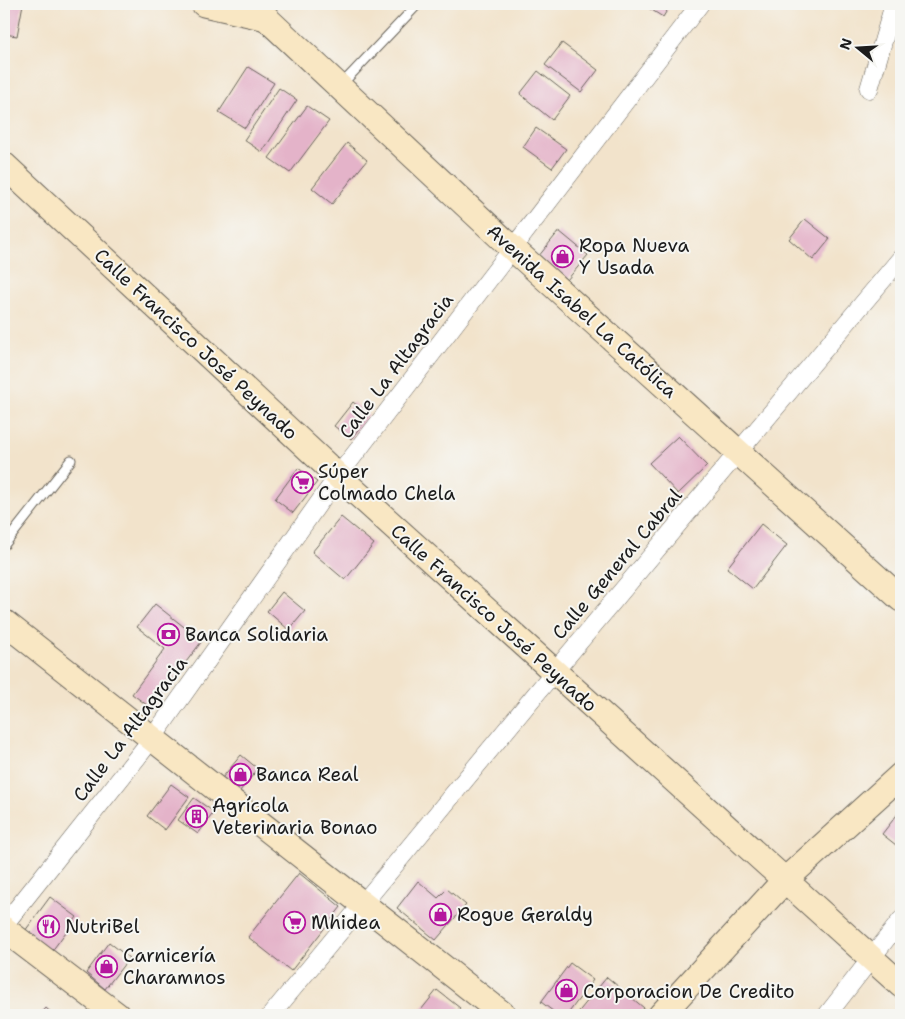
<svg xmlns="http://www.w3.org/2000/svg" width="905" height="1019" font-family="'Shantell Sans',sans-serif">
<rect width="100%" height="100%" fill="#f6f6f2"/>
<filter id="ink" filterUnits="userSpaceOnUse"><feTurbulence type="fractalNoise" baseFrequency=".02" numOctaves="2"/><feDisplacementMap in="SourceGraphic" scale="10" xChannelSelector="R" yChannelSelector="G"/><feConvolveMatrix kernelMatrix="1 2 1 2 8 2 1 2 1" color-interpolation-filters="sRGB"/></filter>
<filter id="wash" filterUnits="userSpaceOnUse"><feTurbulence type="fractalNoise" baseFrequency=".0096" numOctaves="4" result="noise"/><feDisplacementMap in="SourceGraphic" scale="20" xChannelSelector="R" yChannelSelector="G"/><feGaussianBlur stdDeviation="1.12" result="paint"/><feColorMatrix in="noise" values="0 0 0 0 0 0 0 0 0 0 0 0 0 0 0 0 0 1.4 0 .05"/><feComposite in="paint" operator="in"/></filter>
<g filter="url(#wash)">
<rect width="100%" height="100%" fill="#f2e3cb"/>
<g id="blocks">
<path fill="#e4b3c9" d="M 4,4 L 23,4 L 17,36 L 4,34 Z
M 642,4 L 671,4 L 663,17 Z
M 562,43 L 598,70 L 581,92 L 545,65 Z
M 248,67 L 274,83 L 245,128 L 219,112 Z
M 538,71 L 570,96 L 552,120 L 520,94 Z
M 279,88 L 297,100 L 262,152 L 244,140 Z
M 307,106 L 329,121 L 290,173 L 269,158 Z
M 536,128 L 566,149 L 552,168 L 523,147 Z
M 347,143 L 367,160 L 332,204 L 312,188 Z
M 805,219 L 830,239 L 813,260 L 789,239 Z
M 559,231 L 588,255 L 567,280 L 538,257 Z
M 353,402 L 369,415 L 351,439 L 334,426 Z
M 678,436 L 707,466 L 678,494 L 649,463 Z
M 298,468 L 317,482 L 293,513 L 275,499 Z
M 341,517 L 374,544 L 345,580 L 312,552 Z
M 761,524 L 787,545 L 753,589 L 727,568 Z
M 282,592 L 305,611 L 289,630 L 267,611 Z
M 155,604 L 202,641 L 151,708 L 132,694 L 165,649 L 137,627 Z
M 241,755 L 258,769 L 239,792 L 222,778 Z
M 171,784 L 189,797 L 165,830 L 147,816 Z
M 194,798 L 214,812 L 198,834 L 178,820 Z
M 900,811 L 901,812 L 901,849 L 882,834 Z
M 299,873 L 341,907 L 291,971 L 248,937 Z
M 418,881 L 438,898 L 447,889 L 466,905 L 436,940 L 397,908 Z
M 50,897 L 77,917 L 49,955 L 22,935 Z
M 109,942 L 129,958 L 105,989 L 86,973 Z
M 570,963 L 593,980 L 567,1015 L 558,1015 L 541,1002 Z
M 607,977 L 644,1008 L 639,1015 L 576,1015 Z
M 437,990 L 460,1008 L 454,1015 L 417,1015 Z
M 46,1008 L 54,1015 L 40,1015 Z"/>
</g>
</g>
<g filter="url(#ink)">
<use href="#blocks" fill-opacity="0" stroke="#676259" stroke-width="1"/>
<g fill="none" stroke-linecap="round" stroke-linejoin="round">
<defs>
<path id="lane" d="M 340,86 L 418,4
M 4,545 L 71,460"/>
<path id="street" d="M 869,89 L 894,4
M 4,925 L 151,740 L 338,476 L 700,4
M 271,1015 L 554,672 L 901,258
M 827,1015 L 901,920"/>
<path id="secondary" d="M 204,4 L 267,18
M 251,4 L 512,248 L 901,599
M 4,165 L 338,476 L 901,985
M 4,622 L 504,1015
M 4,929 L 117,1015
M 661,1015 L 784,881 L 901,775"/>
</defs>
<use href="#lane" stroke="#676259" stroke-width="11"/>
<use href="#street" stroke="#676259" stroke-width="19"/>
<use href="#secondary" stroke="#676259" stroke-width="27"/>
<use href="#lane" stroke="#fff" stroke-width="9"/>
<use href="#street" stroke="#fff" stroke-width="18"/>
<use href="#secondary" stroke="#f9e7c3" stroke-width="25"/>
</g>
</g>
<defs>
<symbol id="shop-ring" viewBox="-11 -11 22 22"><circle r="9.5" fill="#f6f6f2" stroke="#b5179e" stroke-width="1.5"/><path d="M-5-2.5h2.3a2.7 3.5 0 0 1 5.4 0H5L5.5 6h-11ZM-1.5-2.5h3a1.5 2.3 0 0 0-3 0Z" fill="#b5179e"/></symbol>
<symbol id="supermarket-ring" viewBox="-11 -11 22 22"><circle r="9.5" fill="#f6f6f2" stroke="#b5179e" stroke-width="1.5"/><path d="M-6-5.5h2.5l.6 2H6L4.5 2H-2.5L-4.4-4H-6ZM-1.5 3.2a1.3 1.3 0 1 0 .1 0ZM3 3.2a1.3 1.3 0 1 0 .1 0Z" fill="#b5179e"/></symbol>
<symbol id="bank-ring" viewBox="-11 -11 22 22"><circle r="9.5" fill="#f6f6f2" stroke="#b5179e" stroke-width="1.5"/><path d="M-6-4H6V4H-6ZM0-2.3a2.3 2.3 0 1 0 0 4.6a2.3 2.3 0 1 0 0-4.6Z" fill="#b5179e"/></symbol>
<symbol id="building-ring" viewBox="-11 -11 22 22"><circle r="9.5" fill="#f6f6f2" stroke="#b5179e" stroke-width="1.5"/><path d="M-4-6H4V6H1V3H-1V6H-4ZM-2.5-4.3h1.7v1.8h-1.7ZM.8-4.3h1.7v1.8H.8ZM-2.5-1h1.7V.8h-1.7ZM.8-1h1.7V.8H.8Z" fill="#b5179e"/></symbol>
<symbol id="restaurant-ring" viewBox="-11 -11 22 22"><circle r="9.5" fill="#f6f6f2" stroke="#b5179e" stroke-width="1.5"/><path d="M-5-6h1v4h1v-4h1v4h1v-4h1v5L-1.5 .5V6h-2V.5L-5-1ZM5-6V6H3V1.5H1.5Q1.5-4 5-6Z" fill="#b5179e"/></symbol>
</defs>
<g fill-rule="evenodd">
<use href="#shop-ring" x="550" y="244" width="25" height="25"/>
<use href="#supermarket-ring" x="290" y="470" width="25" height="25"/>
<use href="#bank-ring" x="156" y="622" width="25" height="25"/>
<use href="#shop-ring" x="228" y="762" width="25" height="25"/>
<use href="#building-ring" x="184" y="804" width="25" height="25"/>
<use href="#shop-ring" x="428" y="902" width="25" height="25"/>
<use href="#supermarket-ring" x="282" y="910" width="25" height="25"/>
<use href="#restaurant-ring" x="36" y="914" width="25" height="25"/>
<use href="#shop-ring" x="94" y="954" width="25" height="25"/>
<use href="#shop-ring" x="554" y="978" width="25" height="25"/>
</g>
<g text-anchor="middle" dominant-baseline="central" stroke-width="4" stroke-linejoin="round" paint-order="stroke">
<g font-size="19" fill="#1c1c1c" stroke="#f6f6f2" text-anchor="start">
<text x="579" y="245">Ropa Nueva<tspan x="579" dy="22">Y Usada</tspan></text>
<text x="318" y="471">Súper<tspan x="318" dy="22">Colmado Chela</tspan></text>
<text x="185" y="634">Banca Solidaria</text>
<text x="256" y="774">Banca Real</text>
<text x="212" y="805">Agrícola<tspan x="212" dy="22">Veterinaria Bonao</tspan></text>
<text x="457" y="914">Rogue Geraldy</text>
<text x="311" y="922">Mhidea</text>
<text x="65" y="926">NutriBel</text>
<text x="123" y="955">Carnicería<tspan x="123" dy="22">Charamnos</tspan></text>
<text x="583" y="991">Corporacion De Credito</text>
</g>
<g font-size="19" fill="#1c1c1c" stroke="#f6f6f2">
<text transform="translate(582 311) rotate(42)">Avenida Isabel La Católica</text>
<text transform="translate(196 344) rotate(43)">Calle Francisco José Peynado</text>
<text transform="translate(396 366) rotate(-53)">Calle La Altagracia</text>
<text transform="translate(617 564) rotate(-50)">Calle General Cabral</text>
<text transform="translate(494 618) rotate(42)">Calle Francisco José Peynado</text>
<text transform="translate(130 729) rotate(-53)">Calle La Altagracia</text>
</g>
</g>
<rect width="905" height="1019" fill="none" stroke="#f6f6f2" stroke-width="20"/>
<g transform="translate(858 48) rotate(288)" stroke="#f6f6f2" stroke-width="4" paint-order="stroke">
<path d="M0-4L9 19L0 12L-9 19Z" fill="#1c1c1c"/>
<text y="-8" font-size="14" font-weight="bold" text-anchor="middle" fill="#1c1c1c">N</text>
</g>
</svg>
